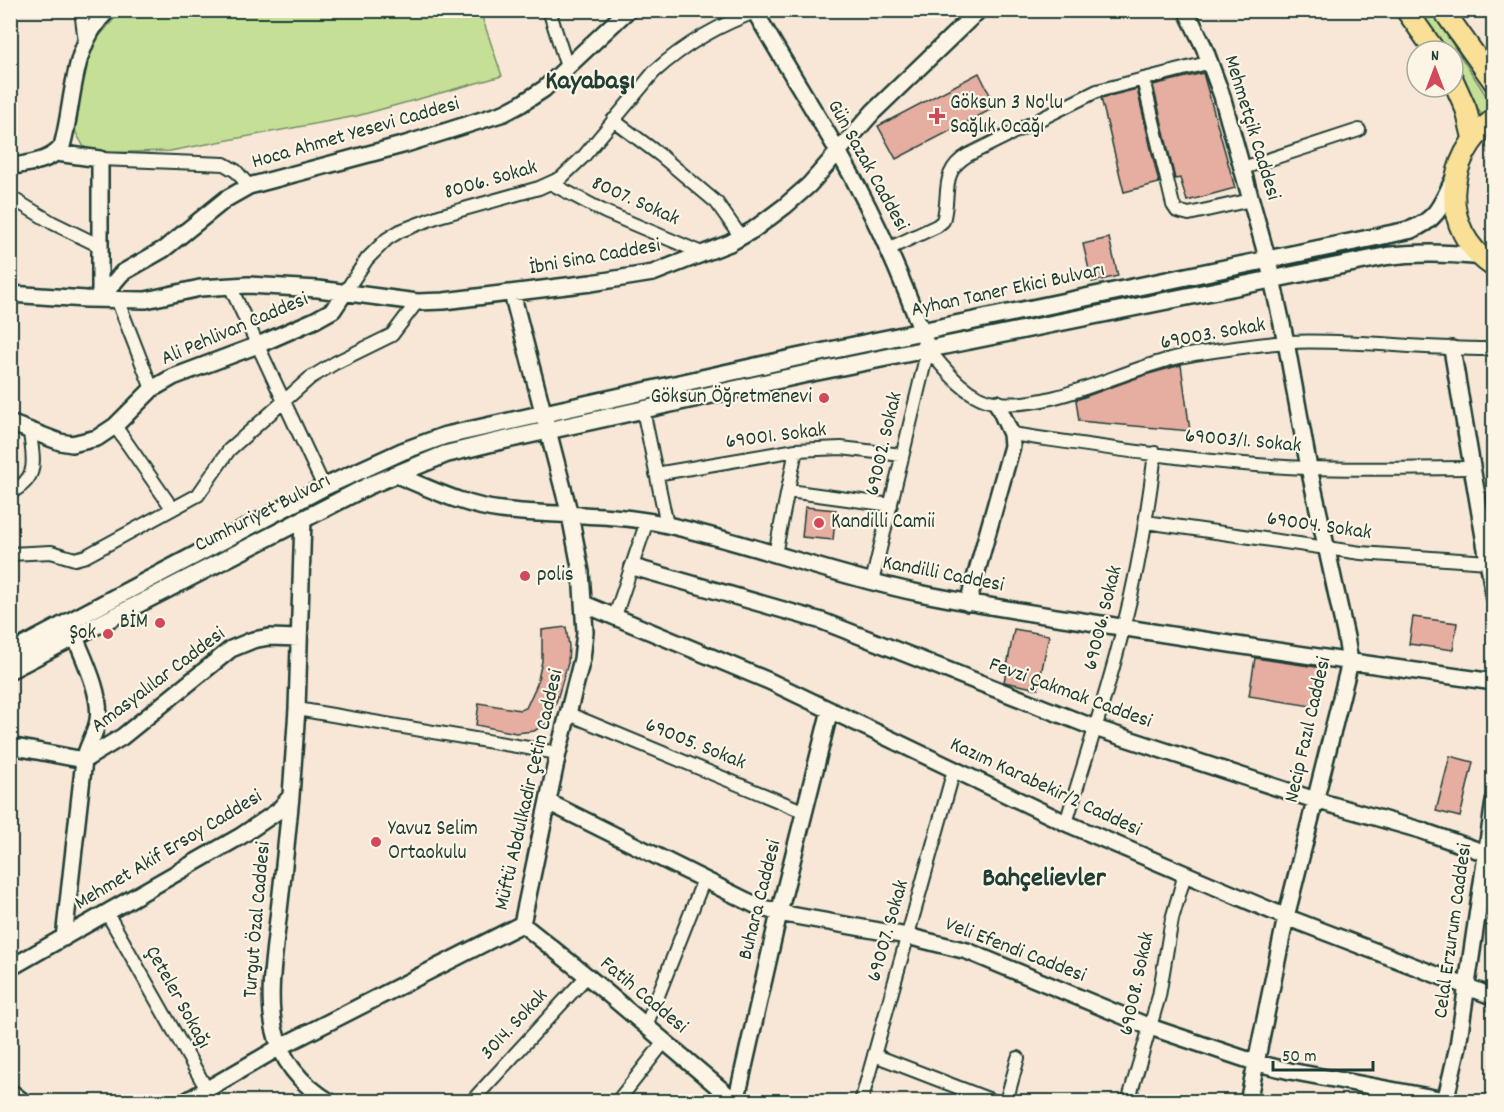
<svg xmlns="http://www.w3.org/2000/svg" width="1504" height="1112" font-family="Dekko,sans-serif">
<rect width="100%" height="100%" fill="#f8e7d7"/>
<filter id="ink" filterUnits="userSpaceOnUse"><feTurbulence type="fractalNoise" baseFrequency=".0167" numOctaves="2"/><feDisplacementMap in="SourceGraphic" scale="12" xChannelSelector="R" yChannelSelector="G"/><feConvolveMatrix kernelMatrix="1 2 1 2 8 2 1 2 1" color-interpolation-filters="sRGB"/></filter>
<g filter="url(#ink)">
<path fill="#c6df96" stroke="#728e65" stroke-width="1.5" d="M 126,11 L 480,11 L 502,76 L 357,116 L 170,151 L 97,153 L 84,147 L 76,133 L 73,116 L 90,47 L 113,20 Z
M 1420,11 L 1431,11 L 1493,106 L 1493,110 L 1482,116 L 1453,62 L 1453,51 L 1446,51 Z"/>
<path fill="#e6ada1" stroke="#1f3d34" stroke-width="1.5" d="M 979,73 L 996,107 L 896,159 L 878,126 Z
M 1203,73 L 1235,188 L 1187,201 L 1180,178 L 1175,179 L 1153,85 Z
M 1137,89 L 1159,183 L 1124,192 L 1101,98 Z
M 1109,238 L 1118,276 L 1092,282 L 1083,244 Z
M 1181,365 L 1190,431 L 1079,421 L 1076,400 L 1145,375 Z
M 805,507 L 836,510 L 833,540 L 802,537 Z
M 1413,617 L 1457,623 L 1453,650 L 1409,644 Z
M 566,627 L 569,646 L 568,663 L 555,706 L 544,725 L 534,731 L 516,733 L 476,725 L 479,703 L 520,710 L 526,708 L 537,684 L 542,661 L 542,630 Z
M 1014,629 L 1049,635 L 1038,689 L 1004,682 Z
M 1255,658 L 1323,668 L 1317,707 L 1249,696 Z
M 1450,756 L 1473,762 L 1460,817 L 1436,811 Z"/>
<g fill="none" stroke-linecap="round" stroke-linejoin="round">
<defs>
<path id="minor" d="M 81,10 L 85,42
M 549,10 L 567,67
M 1143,79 L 1173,205 L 1177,211 L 1189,214 L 1251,200
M 613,120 L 660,155 L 717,203 L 741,237
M 100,159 L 224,164 L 236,171 L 249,186
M 1243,168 L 1359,130
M 552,184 L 605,212 L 704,254
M 10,197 L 53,223 L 100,246
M 888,249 L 937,226 L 943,221 C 951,194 939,172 968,155 L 1097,91 L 1211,62
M 230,286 L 324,487
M 345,292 L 367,259 L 387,239 L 400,231 L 439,216 L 539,188 L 561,178 L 584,156 L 654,72 C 685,44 722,23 761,10
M 117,299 L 152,389
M 928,349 C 946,371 968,400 999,403 C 1058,409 1130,365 1189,355 C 1221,350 1255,344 1288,342 C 1357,339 1425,350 1494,349
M 643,410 L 667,525
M 115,426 L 172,508
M 1011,434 C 1109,448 1208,464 1307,468 C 1362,470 1417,468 1472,468
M 656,474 L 796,450 L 841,448 L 902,455
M 789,491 L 891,505
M 10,493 C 40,477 33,461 30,432
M 1146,522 L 1361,553 L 1488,562
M 10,554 L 51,552 L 75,559 L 86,556 L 198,495 L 229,450 L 310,378 L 335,363 L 392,335 L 417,302
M 775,554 L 796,450
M 872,582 L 928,349
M 615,616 L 647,521
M 297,709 L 558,753
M 569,714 L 805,812
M 1066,823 C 1085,759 1107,695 1123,629 C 1138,571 1148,512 1155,453
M 107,913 L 214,1102
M 646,1026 L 704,879
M 874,1055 L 996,1102
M 471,1102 L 587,976
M 617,1102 L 664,1042
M 861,1102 L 954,770
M 1006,1102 L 1018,1058
M 1128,1102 L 1159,996 L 1172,919 L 1185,874"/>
<path id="tertiary" d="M 754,10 C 782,59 811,105 839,153 C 875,215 904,281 928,349
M 1186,10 L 1204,47 L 1222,96 L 1268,261 L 1286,342 L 1309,468 L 1346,637 L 1350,662 L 1286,917 L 1248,1102
M 57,153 L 100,159 L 100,299 L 122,273 L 164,249 L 226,199 L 249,186 L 406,144 L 504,113 L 521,104 L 544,89 L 628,10
M 10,167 C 28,163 51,162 62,146 C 75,100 70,46 108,10
M 10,294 L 86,299 L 146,300 L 200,288 L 248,285 L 318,289 L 417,302 L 444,301 L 591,283 L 653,273 L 730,243 L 753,230 L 785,206 L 809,185 L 873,112 L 979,10
M 1452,349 L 1494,596
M 10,423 L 60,442 L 72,444 L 97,438 L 115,426 L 152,389 L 173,377 L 258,345 L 315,320 L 333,310 L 345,292
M 394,474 C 429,488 464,506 501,510 C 555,517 609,512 663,524 C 750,543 833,575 919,593 C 982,606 1045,615 1108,625 C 1237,646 1365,664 1494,682
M 633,567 L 822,621 L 1095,728 L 1315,800 L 1420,830 L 1494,856
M 968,603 L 1012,446 L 1011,434 L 997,403
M 584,604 L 769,681 L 1066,823 L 1286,917 L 1494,997
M 10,746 L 84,760 L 122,737 L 231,649 L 253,640 L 269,637 L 299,638
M 291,796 C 287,837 283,878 278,919 C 270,992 255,1057 330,1102
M 548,802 L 757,906 L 779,913 L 907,936 L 967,951 L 1150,1027 L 1257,1063 L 1290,1071 L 1445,1100
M 522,924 L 587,976 L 736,1102
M 64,938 L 84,760 C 87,746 96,733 98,720 C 102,695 84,659 75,637
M 10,968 L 241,836 L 278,811 L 291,796 L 297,709 L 303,519
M 185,1102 L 280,1047 L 522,924 L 558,753 L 582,659 L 585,632 L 581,572 L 570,515 L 512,293
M 736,1102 L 779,913 L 830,710
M 1445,1102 L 1458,1046 L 1494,801"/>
<path id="secondary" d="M 10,653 L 324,487 L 403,451 L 444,436 L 794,358 L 1410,230 C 1438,220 1443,202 1455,177
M 10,670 L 370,485 L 446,454 L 491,443 L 805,374 L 1387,256 C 1418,252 1448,253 1479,256
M 10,1092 L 23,1102"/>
<path id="trunk" d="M 1406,10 L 1435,51
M 1443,10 L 1494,82
M 1453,80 L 1466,109 L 1473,138
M 1494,119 C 1444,157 1438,230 1494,267"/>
</defs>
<use href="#minor" stroke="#1f3d34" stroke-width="16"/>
<use href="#tertiary" stroke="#1f3d34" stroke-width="20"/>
<use href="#secondary" stroke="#1f3d34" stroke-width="21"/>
<use href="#trunk" stroke="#1f3d34" stroke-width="24"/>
<use href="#minor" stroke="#fcf5e5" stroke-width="12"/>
<use href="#tertiary" stroke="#fcf5e5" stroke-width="15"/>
<use href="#secondary" stroke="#fcf5e5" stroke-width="16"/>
<use href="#trunk" stroke="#fadf96" stroke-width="20"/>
</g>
</g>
<g fill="#d1495b" stroke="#fcf5e5" stroke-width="2">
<path d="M934 107h6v6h6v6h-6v6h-6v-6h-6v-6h6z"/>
<circle cx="824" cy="398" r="6"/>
<circle cx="819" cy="523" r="6"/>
<circle cx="525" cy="576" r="6"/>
<circle cx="160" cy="623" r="6"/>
<circle cx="108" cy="634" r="6"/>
<circle cx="376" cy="842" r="6"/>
</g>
<g text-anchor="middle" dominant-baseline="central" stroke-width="4.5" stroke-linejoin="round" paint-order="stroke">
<g font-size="21" fill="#1f3d34" stroke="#fcf5e5" text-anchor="start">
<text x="950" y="104">Göksun 3 No'lu<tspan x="950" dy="24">Sağlık Ocağı</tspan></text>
<text x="812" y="398" text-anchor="end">Göksun Öğretmenevi</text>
<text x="831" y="523">Kandilli Camii</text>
<text x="537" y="576">polis</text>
<text x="148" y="623" text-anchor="end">BİM</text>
<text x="96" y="634" text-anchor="end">Şok</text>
<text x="388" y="830">Yavuz Selim<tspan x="388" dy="24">Ortaokulu</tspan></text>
</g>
<g font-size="21" fill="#1f3d34" stroke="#fcf5e5">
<text transform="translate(1251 128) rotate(73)">Mehmetçik Caddesi</text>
<text transform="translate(356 134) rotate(-16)">Hoca Ahmet Yesevi Caddesi</text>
<text transform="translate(867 166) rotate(61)">Gün Sazak Caddesi</text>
<text transform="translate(491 181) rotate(-16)">8006. Sokak</text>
<text transform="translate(635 202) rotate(24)">8007. Sokak</text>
<text transform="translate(595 258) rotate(-10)">İbni Sina Caddesi</text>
<text transform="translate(1008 291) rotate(-12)">Ayhan Taner Ekici Bulvarı</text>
<text transform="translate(235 330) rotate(-23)">Ali Pehlivan Caddesi</text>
<text transform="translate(1213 335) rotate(-10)">69003. Sokak</text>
<text transform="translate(776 437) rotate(-7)">69001. Sokak</text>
<text transform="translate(1243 442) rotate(5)">69003/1. Sokak</text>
<text transform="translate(885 444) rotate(-77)">69002. Sokak</text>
<text transform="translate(263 514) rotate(-27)">Cumhuriyet Bulvarı</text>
<text transform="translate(1319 527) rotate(8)">69004. Sokak</text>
<text transform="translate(943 575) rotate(11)">Kandilli Caddesi</text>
<text transform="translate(1104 618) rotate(-76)">69006. Sokak</text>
<text transform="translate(159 681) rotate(-37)">Amasyalılar Caddesi</text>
<text transform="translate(1070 694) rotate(20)">Fevzi Çakmak Caddesi</text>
<text transform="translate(1309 730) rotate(-77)">Necip Fazıl Caddesi</text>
<text transform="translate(695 745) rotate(22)">69005. Sokak</text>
<text transform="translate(1045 788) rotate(25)">Kazım Karabekir/2 Caddesi</text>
<text transform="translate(530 790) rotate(-77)">Müftü Abdulkadir Çetin Caddesi</text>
<text transform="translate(169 851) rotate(-31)">Mehmet Akif Ersoy Caddesi</text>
<text transform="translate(761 900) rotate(-76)">Buhara Caddesi</text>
<text transform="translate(258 920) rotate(-85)">Turgut Özal Caddesi</text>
<text transform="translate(889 931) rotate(-74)">69007. Sokak</text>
<text transform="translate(1454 931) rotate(-82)">Celal Erzurum Caddesi</text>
<text transform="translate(1015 951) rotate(21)">Veli Efendi Caddesi</text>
<text transform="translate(1138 984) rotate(-78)">69008. Sokak</text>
<text transform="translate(643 996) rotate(40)">Fatih Caddesi</text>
<text transform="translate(177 998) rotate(61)">Çeteler Sokağı</text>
<text transform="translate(515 1025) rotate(-47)">3014. Sokak</text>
</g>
<g font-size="27" font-weight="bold" fill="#1f3d34" stroke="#fcf5e5">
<text x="590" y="82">Kayabaşı</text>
<text x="1044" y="879">Bahçelievler</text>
</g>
</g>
<rect width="1504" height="1112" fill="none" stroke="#fcf5e5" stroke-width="36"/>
<rect x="18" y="18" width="1468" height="1076" fill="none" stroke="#1f3d34" stroke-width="2" filter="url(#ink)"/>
<g transform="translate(1435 69)"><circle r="28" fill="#fcf5e5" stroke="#a4ab9e" stroke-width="1.5"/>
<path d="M0-4.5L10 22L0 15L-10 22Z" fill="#d1495b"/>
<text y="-9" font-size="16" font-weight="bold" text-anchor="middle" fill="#1f3d34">N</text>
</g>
<path d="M1273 1061v9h100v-9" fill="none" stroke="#1f3d34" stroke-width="3"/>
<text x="1282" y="1061" font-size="18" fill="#1f3d34" stroke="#fcf5e5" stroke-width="4.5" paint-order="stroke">50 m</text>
</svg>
